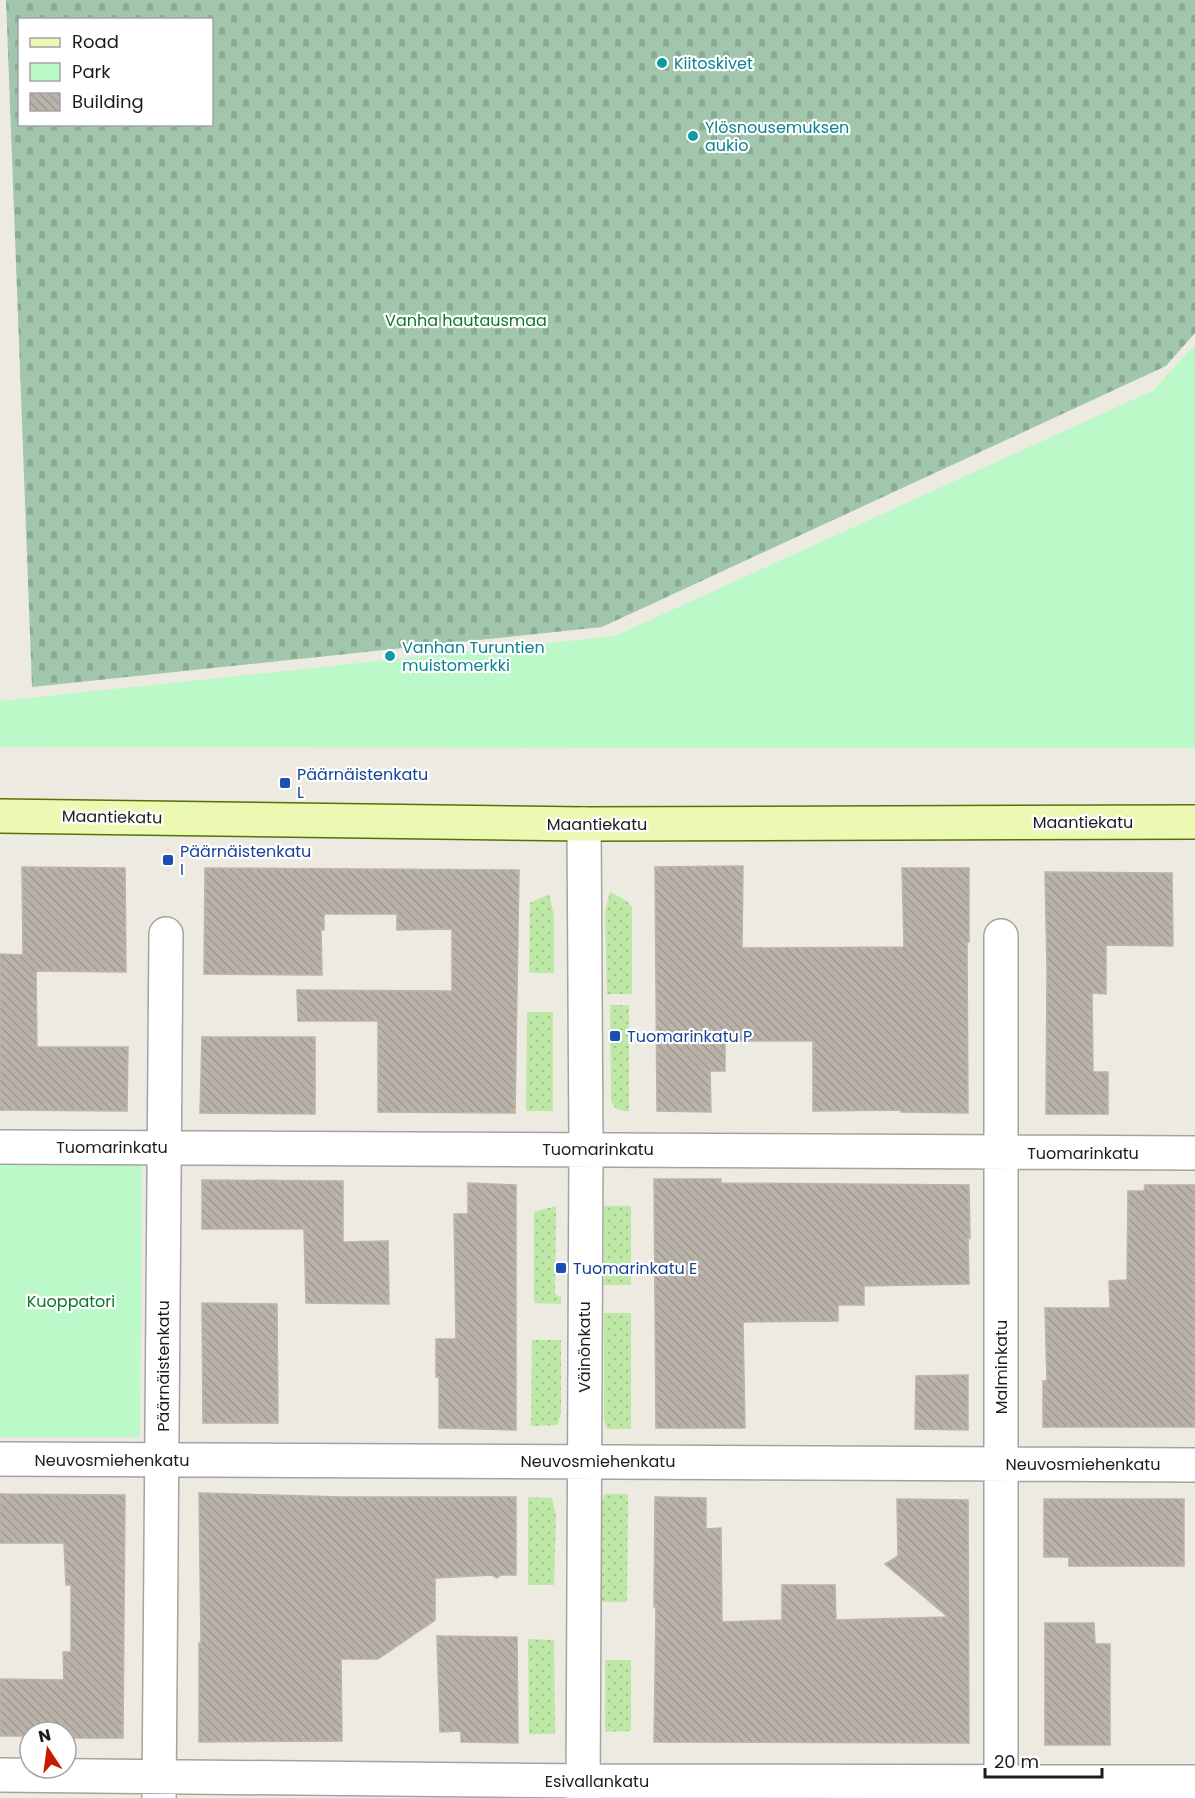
<svg xmlns="http://www.w3.org/2000/svg" width="1195" height="1798" font-family="Poppins,sans-serif">
<defs>
<pattern id="grass-dots" width="8" height="8" patternUnits="userSpaceOnUse" patternTransform="scale(1.5)"><rect width="8" height="8" fill="#bee8a6"/><path d="M2 2h.1M6 6h.1" fill="none" stroke="#a3c68e" stroke-width="1.8" stroke-linecap="round"/></pattern>
<pattern id="cemetery-stones" width="16" height="16" patternUnits="userSpaceOnUse" patternTransform="scale(1.5)"><rect width="16" height="16" fill="#a2c6ac"/><path d="M2 7V4a2 2 0 0 1 4 0v3zM10 15v-3a2 2 0 0 1 4 0v3z" fill="#8baa93"/></pattern>
<pattern id="building-back-hatch" width="6" height="6" patternUnits="userSpaceOnUse" patternTransform="scale(1.5)"><rect width="6" height="6" fill="#bab3aa"/><path d="M-1 5l2 2M0 0l6 6M5-1l2 2" fill="none" stroke="#9f9992"/></pattern>
</defs>
<rect width="100%" height="100%" fill="#edebe1"/>
<path fill="url(#grass-dots)" d="M 610,892 L 627,901 L 632,907 L 632,994 L 607,994 L 605,911 Z
M 549,894 L 554,916 L 554,973 L 529,973 L 530,903 Z
M 610,1005 L 629,1005 L 629,1111 C 619,1111 615,1110 611,1101 Z
M 527,1012 L 553,1012 L 553,1111 L 526,1111 Z
M 556,1206 L 555,1294 L 561,1297 L 561,1304 L 534,1303 L 534,1212 Z
M 604,1206 L 631,1206 L 631,1285 L 604,1285 Z
M 604,1313 L 631,1313 L 631,1429 L 607,1429 L 604,1420 Z
M 532,1340 L 561,1340 L 561,1411 L 558,1425 L 531,1426 Z
M 605,1494 L 628,1494 L 627,1602 L 601,1602 L 601,1504 Z
M 528,1497 L 552,1498 L 556,1516 L 554,1585 L 528,1585 Z
M 528,1639 L 554,1640 L 555,1734 L 529,1734 Z
M 605,1660 L 631,1660 L 631,1731 L 605,1732 Z"/>
<path fill="url(#cemetery-stones)" fill-rule="evenodd" d="M 6,0 L 1195,0 L 1195,333 L 1166,366 L 602,627 L 32,687 ZM 20,20 L 212,20 L 212,124 L 20,124 Z"/>
<path fill="#bcf9c9" d="M 1195,344 L 1195,748 L 0,747 L 0,701 L 615,636 L 1154,390 Z
M 0,1164 L 142,1164 L 140,1437 L 0,1437 Z"/>
<path fill="url(#building-back-hatch)" stroke="#bfb3a3" stroke-width="1.5" d="M 743,866 L 742,948 L 904,947 L 902,868 L 969,868 L 969,942 L 967,942 L 968,1113 L 901,1112 L 901,1110 L 813,1111 L 813,1041 L 725,1041 L 725,1071 L 710,1071 L 711,1112 L 657,1111 L 655,867 Z
M 22,867 L 125,868 L 126,972 L 36,971 L 37,1047 L 128,1047 L 127,1111 L 0,1110 L 0,954 L 23,955 Z
M 205,868 L 519,870 L 515,1113 L 378,1112 L 378,1021 L 298,1021 L 297,990 L 452,991 L 452,929 L 397,930 L 397,914 L 324,914 L 324,930 L 321,930 L 322,975 L 204,974 Z
M 1045,872 L 1172,873 L 1173,946 L 1106,945 L 1106,994 L 1092,993 L 1093,1072 L 1108,1072 L 1108,1114 L 1046,1114 L 1047,970 Z
M 202,1037 L 315,1037 L 315,1114 L 200,1113 Z
M 654,1179 L 721,1179 L 721,1183 L 969,1185 L 970,1238 L 968,1238 L 969,1284 L 864,1286 L 864,1305 L 838,1305 L 838,1321 L 743,1322 L 745,1428 L 656,1428 Z
M 202,1180 L 343,1181 L 343,1242 L 388,1241 L 389,1304 L 306,1303 L 304,1229 L 202,1229 Z
M 468,1183 L 516,1185 L 516,1430 L 439,1428 L 439,1377 L 436,1377 L 436,1339 L 456,1339 L 454,1214 L 468,1214 Z
M 1145,1185 L 1195,1185 L 1195,1427 L 1043,1427 L 1043,1381 L 1047,1381 L 1045,1308 L 1110,1308 L 1109,1281 L 1127,1280 L 1128,1191 L 1144,1191 Z
M 202,1303 L 277,1304 L 278,1423 L 203,1423 Z
M 968,1375 L 968,1430 L 915,1429 L 916,1376 Z
M 199,1493 L 342,1497 L 516,1497 L 516,1575 L 501,1575 L 497,1578 L 492,1575 L 435,1578 L 435,1620 L 378,1659 L 341,1659 L 342,1741 L 199,1742 L 199,1643 L 201,1643 Z
M 0,1494 L 125,1495 L 123,1738 L 66,1738 L 66,1732 L 30,1732 L 30,1736 L 0,1736 L 0,1679 L 64,1680 L 63,1652 L 71,1652 L 71,1585 L 66,1585 L 64,1543 L 0,1543 Z
M 655,1497 L 706,1498 L 706,1529 L 721,1528 L 722,1622 L 782,1620 L 782,1585 L 835,1585 L 836,1620 L 948,1617 L 885,1564 L 898,1556 L 897,1499 L 968,1500 L 969,1743 L 654,1742 L 656,1607 L 654,1607 Z
M 1044,1499 L 1184,1499 L 1184,1566 L 1069,1566 L 1069,1557 L 1044,1557 Z
M 1045,1623 L 1094,1623 L 1095,1644 L 1110,1644 L 1110,1745 L 1045,1745 Z
M 437,1636 L 517,1637 L 518,1743 L 461,1742 L 461,1731 L 440,1732 Z"/>
<g fill="none" stroke-linecap="round" stroke-linejoin="round">
<defs>
<path id="street" d="M 0,1147 L 1195,1153
M 0,1459 L 1195,1465
M 0,1775 L 584,1781 L 1195,1782
M 159,1798 L 166,934
M 583,1798 L 586,1149 L 584,824
M 1001,1798 L 1001,936"/>
<path id="secondary" d="M 0,816 L 584,824 L 1195,822"/>
</defs>
<use href="#street" stroke="#a3a3a3" stroke-width="36"/>
<use href="#secondary" stroke="#567105" stroke-width="36"/>
<use href="#street" stroke="#fff" stroke-width="33"/>
<use href="#secondary" stroke="#ecf9b3" stroke-width="33"/>
</g>
<g fill="#0f9aa8" stroke="#fff" stroke-width="2">
<circle cx="662" cy="63" r="6"/>
<circle cx="693" cy="136" r="6"/>
<circle cx="390" cy="656" r="6"/>
</g>
<g fill="#1a4fb4" stroke="#fff" stroke-width="2">
<rect x="279" y="777" width="12" height="12" rx="3"/>
<rect x="162" y="854" width="12" height="12" rx="3"/>
<rect x="609" y="1030" width="12" height="12" rx="3"/>
<rect x="555" y="1262" width="12" height="12" rx="3"/>
</g>
<g text-anchor="middle" dominant-baseline="central" stroke-width="4.5" stroke-linejoin="round" paint-order="stroke">
<g font-size="16" fill="#0d838f" stroke="#fff" text-anchor="start">
<text x="674" y="63">Kiitoskivet</text>
<text x="705" y="127">Ylösnousemuksen<tspan x="705" dy="18">aukio</tspan></text>
<text x="402" y="647">Vanhan Turuntien<tspan x="402" dy="18">muistomerkki</tspan></text>
</g>
<g font-size="16" fill="#0b7823" stroke="#fff">
<text x="466" y="320">Vanha hautausmaa</text>
<text x="71" y="1301">Kuoppatori</text>
</g>
<g font-size="16" fill="#164399" stroke="#fff" text-anchor="start">
<text x="297" y="774">Päärnäistenkatu<tspan x="297" dy="18">L</tspan></text>
<text x="180" y="851">Päärnäistenkatu<tspan x="180" dy="18">I</tspan></text>
<text x="627" y="1036">Tuomarinkatu P</text>
<text x="573" y="1268">Tuomarinkatu E</text>
</g>
<g font-size="16" fill="#1c1c1c" stroke="#fff">
<text transform="translate(112 817) rotate(1)">Maantiekatu</text>
<text x="1083" y="822">Maantiekatu</text>
<text x="597" y="824">Maantiekatu</text>
<text x="112" y="1147">Tuomarinkatu</text>
<text x="598" y="1149">Tuomarinkatu</text>
<text x="1083" y="1153">Tuomarinkatu</text>
<text transform="translate(584 1347) rotate(-90)">Väinönkatu</text>
<text transform="translate(163 1366) rotate(-90)">Päärnäistenkatu</text>
<text transform="translate(1001 1367) rotate(-90)">Malminkatu</text>
<text x="112" y="1460">Neuvosmiehenkatu</text>
<text x="598" y="1461">Neuvosmiehenkatu</text>
<text x="1083" y="1464">Neuvosmiehenkatu</text>
<text x="597" y="1781">Esivallankatu</text>
</g>
</g>
<rect x="18" y="18" width="195" height="108" fill="#ffffff" stroke="#a4a4a4" stroke-width="1.5"/>
<rect x="30" y="38" width="30" height="9" fill="#ecf9b3" stroke="#a4a4a4" stroke-width="1.5"/>
<text x="72" y="48" font-size="18" fill="#1c1c1c">Road</text>
<rect x="30" y="63" width="30" height="18" fill="#bcf9c9" stroke="#a4a4a4" stroke-width="1.5"/>
<text x="72" y="78" font-size="18" fill="#1c1c1c">Park</text>
<rect x="30" y="93" width="30" height="18" fill="url(#building-back-hatch)" stroke="#a4a4a4" stroke-width="1.5"/>
<text x="72" y="108" font-size="18" fill="#1c1c1c">Building</text>
<g transform="translate(48 1750) rotate(347)"><circle r="28" fill="#ffffff" stroke="#a4a4a4" stroke-width="1.5"/>
<path d="M0-4.5L10 22L0 15L-10 22Z" fill="#c71b00"/>
<text y="-9" font-size="16" font-weight="bold" text-anchor="middle" fill="#1c1c1c">N</text>
</g>
<path d="M985 1768v9h117v-9" fill="none" stroke="#1c1c1c" stroke-width="3"/>
<text x="994" y="1768" font-size="18" fill="#1c1c1c" stroke="#ffffff" stroke-width="4.5" paint-order="stroke">20 m</text>
</svg>
